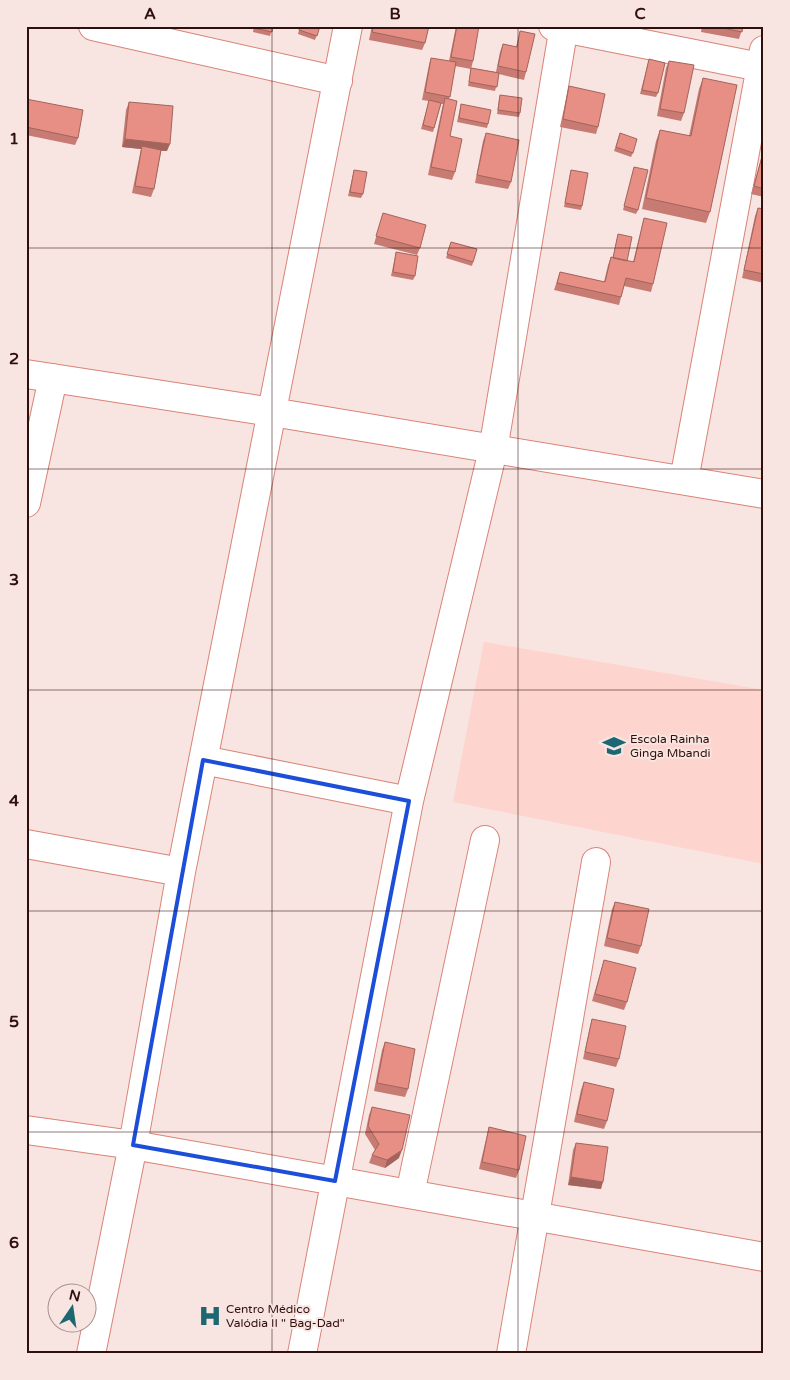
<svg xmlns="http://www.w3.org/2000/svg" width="790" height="1380" font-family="'Varela Round',sans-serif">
<rect width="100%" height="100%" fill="#f8e4e1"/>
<path fill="#fdd4ce" d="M 484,642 L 764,690 L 764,864 L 453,802 Z"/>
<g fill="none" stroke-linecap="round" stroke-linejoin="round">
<defs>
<path id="minor" d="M 93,26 L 338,81
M 553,26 L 760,67
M 26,374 L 272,412 L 764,494
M 684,480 L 764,50
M 26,503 L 53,378
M 203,760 L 409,801
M 26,844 L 181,872
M 26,1130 L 133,1145 L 764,1257
M 410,1194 L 485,840
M 91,1354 L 133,1145 L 181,872 L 348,26
M 302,1354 L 409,801 L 493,450 L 564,26
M 511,1354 L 596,862"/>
</defs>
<use href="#minor" stroke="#da8378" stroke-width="30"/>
<use href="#minor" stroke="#fff" stroke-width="28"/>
</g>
<path fill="#c77b72" d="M 254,26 L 273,26 L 270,36 L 253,32 Z
M 300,26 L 320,26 L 315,40 L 298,34 Z
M 372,26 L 429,26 L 425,43 L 422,50 L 369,40 Z
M 456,26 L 457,26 L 473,61 L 471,69 L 455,66 L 449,99 L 450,136 L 455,172 L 452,180 L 428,175 L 443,104 L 441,104 L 433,132 L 421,129 L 429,101 L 422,100 L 429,65 L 431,58 L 449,61 Z
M 597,26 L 613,26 L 612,29 Z
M 702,26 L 743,26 L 739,39 L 701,32 Z
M 520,31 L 526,72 L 524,80 L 499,74 L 495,91 L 468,86 L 471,68 L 496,72 L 500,52 L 503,44 L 516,47 Z
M 649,59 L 658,93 L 656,97 L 640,94 Z
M 669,61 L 684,113 L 681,121 L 657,116 L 666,68 Z
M 703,78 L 710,212 L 706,223 L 642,209 L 656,141 L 660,130 L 689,136 L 699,89 Z
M 569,86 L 598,127 L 596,134 L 560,127 L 567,94 Z
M 500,95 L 520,113 L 519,117 L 497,114 L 499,99 Z
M 26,99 L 78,138 L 75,145 L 26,135 Z
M 129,102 L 167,151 L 161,151 L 154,189 L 151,197 L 132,193 L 140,154 L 141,149 L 122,147 L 126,110 Z
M 461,104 L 488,124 L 487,128 L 457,122 Z
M 486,133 L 511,182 L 508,189 L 475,183 L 483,141 Z
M 620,133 L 633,153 L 631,157 L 614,151 Z
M 764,149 L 764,197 L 751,194 Z
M 634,167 L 638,210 L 636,214 L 623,210 Z
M 354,170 L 363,194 L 361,198 L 348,196 Z
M 571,170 L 582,206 L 581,210 L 564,207 L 570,174 Z
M 758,208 L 764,209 L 764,283 L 742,278 L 755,216 Z
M 383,213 L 420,248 L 417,255 L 374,244 Z
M 644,218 L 653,284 L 651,292 L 624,286 L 619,305 L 554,290 L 560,272 L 604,282 L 608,265 L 611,257 L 613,257 L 618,234 L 627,261 L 633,262 Z
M 451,242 L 477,249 L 472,266 L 446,258 Z
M 396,252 L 415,276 L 413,280 L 391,276 Z
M 615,902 L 641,946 L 638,954 L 604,946 L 612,909 Z
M 604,960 L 627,1002 L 624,1010 L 592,1001 Z
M 592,1019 L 619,1059 L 616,1067 L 583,1059 L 590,1027 Z
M 385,1042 L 408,1089 L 405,1097 L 374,1091 L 382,1050 Z
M 584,1082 L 607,1121 L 604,1129 L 574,1122 L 581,1090 Z
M 372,1107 L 399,1158 L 385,1168 L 369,1163 L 372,1155 L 375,1150 L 365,1134 L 369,1115 Z
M 489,1127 L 519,1170 L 516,1178 L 479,1169 L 487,1135 Z
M 576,1143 L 601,1189 L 568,1185 L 573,1150 Z"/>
<path fill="#a2645c" d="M 125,139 L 170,144 L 167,151 L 142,149 L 142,146 L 141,149 L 122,147 Z
M 402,1150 L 399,1158 L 385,1168 L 387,1160 Z
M 571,1177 L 603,1182 L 601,1189 L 568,1185 Z"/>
<path fill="#e78f84" stroke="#a2645c" d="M 254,26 L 273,26 L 272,32 L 254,28 Z
M 300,26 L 320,26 L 317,36 L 299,30 Z
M 373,26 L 429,26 L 425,43 L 372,32 Z
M 457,26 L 479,26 L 473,61 L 451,57 Z
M 713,26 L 743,26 L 742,32 Z
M 520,31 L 535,34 L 526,72 L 498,66 L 503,44 L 517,47 Z
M 431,58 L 456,62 L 450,97 L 425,92 Z
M 649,59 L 665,63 L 658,93 L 642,90 Z
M 669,61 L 694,65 L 684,113 L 660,109 Z
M 471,68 L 499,73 L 497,87 L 469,82 Z
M 703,78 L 737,85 L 710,212 L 646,198 L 660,130 L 691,136 Z
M 569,86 L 605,94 L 598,127 L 563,119 Z
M 500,95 L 522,98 L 520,113 L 498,110 Z
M 445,98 L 457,101 L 450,136 L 462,139 L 455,172 L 431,167 Z
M 26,99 L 83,110 L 78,138 L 26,127 Z
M 429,100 L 441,103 L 434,128 L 423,125 Z
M 129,102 L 173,106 L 170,144 L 125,139 Z
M 461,104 L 491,110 L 488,124 L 459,118 Z
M 486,133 L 519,140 L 511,182 L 477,175 Z
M 620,133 L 637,139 L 633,153 L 616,147 Z
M 142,146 L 161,150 L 154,189 L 135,186 Z
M 764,149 L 764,189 L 754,186 Z
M 634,167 L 648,170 L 638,210 L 624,206 Z
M 354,170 L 367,172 L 363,194 L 350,192 Z
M 571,170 L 588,173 L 582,206 L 565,203 Z
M 758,208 L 764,209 L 764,274 L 744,270 Z
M 383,213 L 426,225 L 420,248 L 376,236 Z
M 644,218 L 667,223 L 653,284 L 626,278 L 621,297 L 557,283 L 560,272 L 605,282 L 611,257 L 634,262 Z
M 618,234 L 632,237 L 627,261 L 613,258 Z
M 451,242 L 477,249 L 473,262 L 447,254 Z
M 396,252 L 418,256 L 415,276 L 393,272 Z
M 615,902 L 649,909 L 641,946 L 607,938 Z
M 604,960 L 636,968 L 627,1002 L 595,994 Z
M 592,1019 L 626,1026 L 619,1059 L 585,1052 Z
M 385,1042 L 415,1049 L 408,1089 L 377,1083 Z
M 584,1082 L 614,1089 L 607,1121 L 577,1114 Z
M 372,1107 L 410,1115 L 402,1150 L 387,1160 L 372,1155 L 379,1144 L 368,1126 Z
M 489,1127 L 526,1136 L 519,1170 L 482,1162 Z
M 576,1143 L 608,1147 L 603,1182 L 571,1177 Z"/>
<path fill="none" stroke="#1d4ed8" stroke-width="4" stroke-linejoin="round" d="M 203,760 L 409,801 L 335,1181 L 133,1145 Z"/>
<path fill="none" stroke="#30100c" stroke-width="1" stroke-opacity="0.55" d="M 272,26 L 272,1354M 518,26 L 518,1354M 26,248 L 764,248M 26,469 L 764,469M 26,690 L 764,690M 26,911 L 764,911M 26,1132 L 764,1132"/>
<defs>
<symbol id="school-bare" viewBox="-9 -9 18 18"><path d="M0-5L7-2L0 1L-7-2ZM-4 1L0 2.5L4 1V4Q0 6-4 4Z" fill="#1c6771" stroke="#f8e4e1" stroke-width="2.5" paint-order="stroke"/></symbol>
<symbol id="hospital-bare" viewBox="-9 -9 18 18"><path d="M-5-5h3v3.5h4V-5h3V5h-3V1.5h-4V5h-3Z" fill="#1c6771" stroke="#f8e4e1" stroke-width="2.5" paint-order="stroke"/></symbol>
</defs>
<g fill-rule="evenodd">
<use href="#school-bare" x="598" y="730" width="32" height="32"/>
<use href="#hospital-bare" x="194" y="1300" width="32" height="32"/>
</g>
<g text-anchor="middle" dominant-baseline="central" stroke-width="4" stroke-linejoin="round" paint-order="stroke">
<g font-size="12" fill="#30100c" stroke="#f8e4e1" text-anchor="start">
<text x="630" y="739">Escola Rainha<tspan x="630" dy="14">Ginga Mbandi</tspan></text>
<text x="226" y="1309">Centro Médico<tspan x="226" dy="14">Valódia II " Bag-Dad"</tspan></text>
</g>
</g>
<rect width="790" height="1380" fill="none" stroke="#f8e4e1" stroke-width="55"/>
<g transform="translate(72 1308) rotate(13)"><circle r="24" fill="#f8e4e1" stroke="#a88f8c"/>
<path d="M0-4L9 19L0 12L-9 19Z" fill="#1c6771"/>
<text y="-8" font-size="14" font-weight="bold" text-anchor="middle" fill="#30100c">N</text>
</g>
<rect x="28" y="28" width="734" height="1324" fill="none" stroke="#30100c" stroke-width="2"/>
<g font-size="16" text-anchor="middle" font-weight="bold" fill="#30100c">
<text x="150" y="19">A</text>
<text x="395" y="19">B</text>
<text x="640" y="19">C</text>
<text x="14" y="144">1</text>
<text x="14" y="364">2</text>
<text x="14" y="585">3</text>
<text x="14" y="806">4</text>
<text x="14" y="1027">5</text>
<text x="14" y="1248">6</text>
</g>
</svg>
